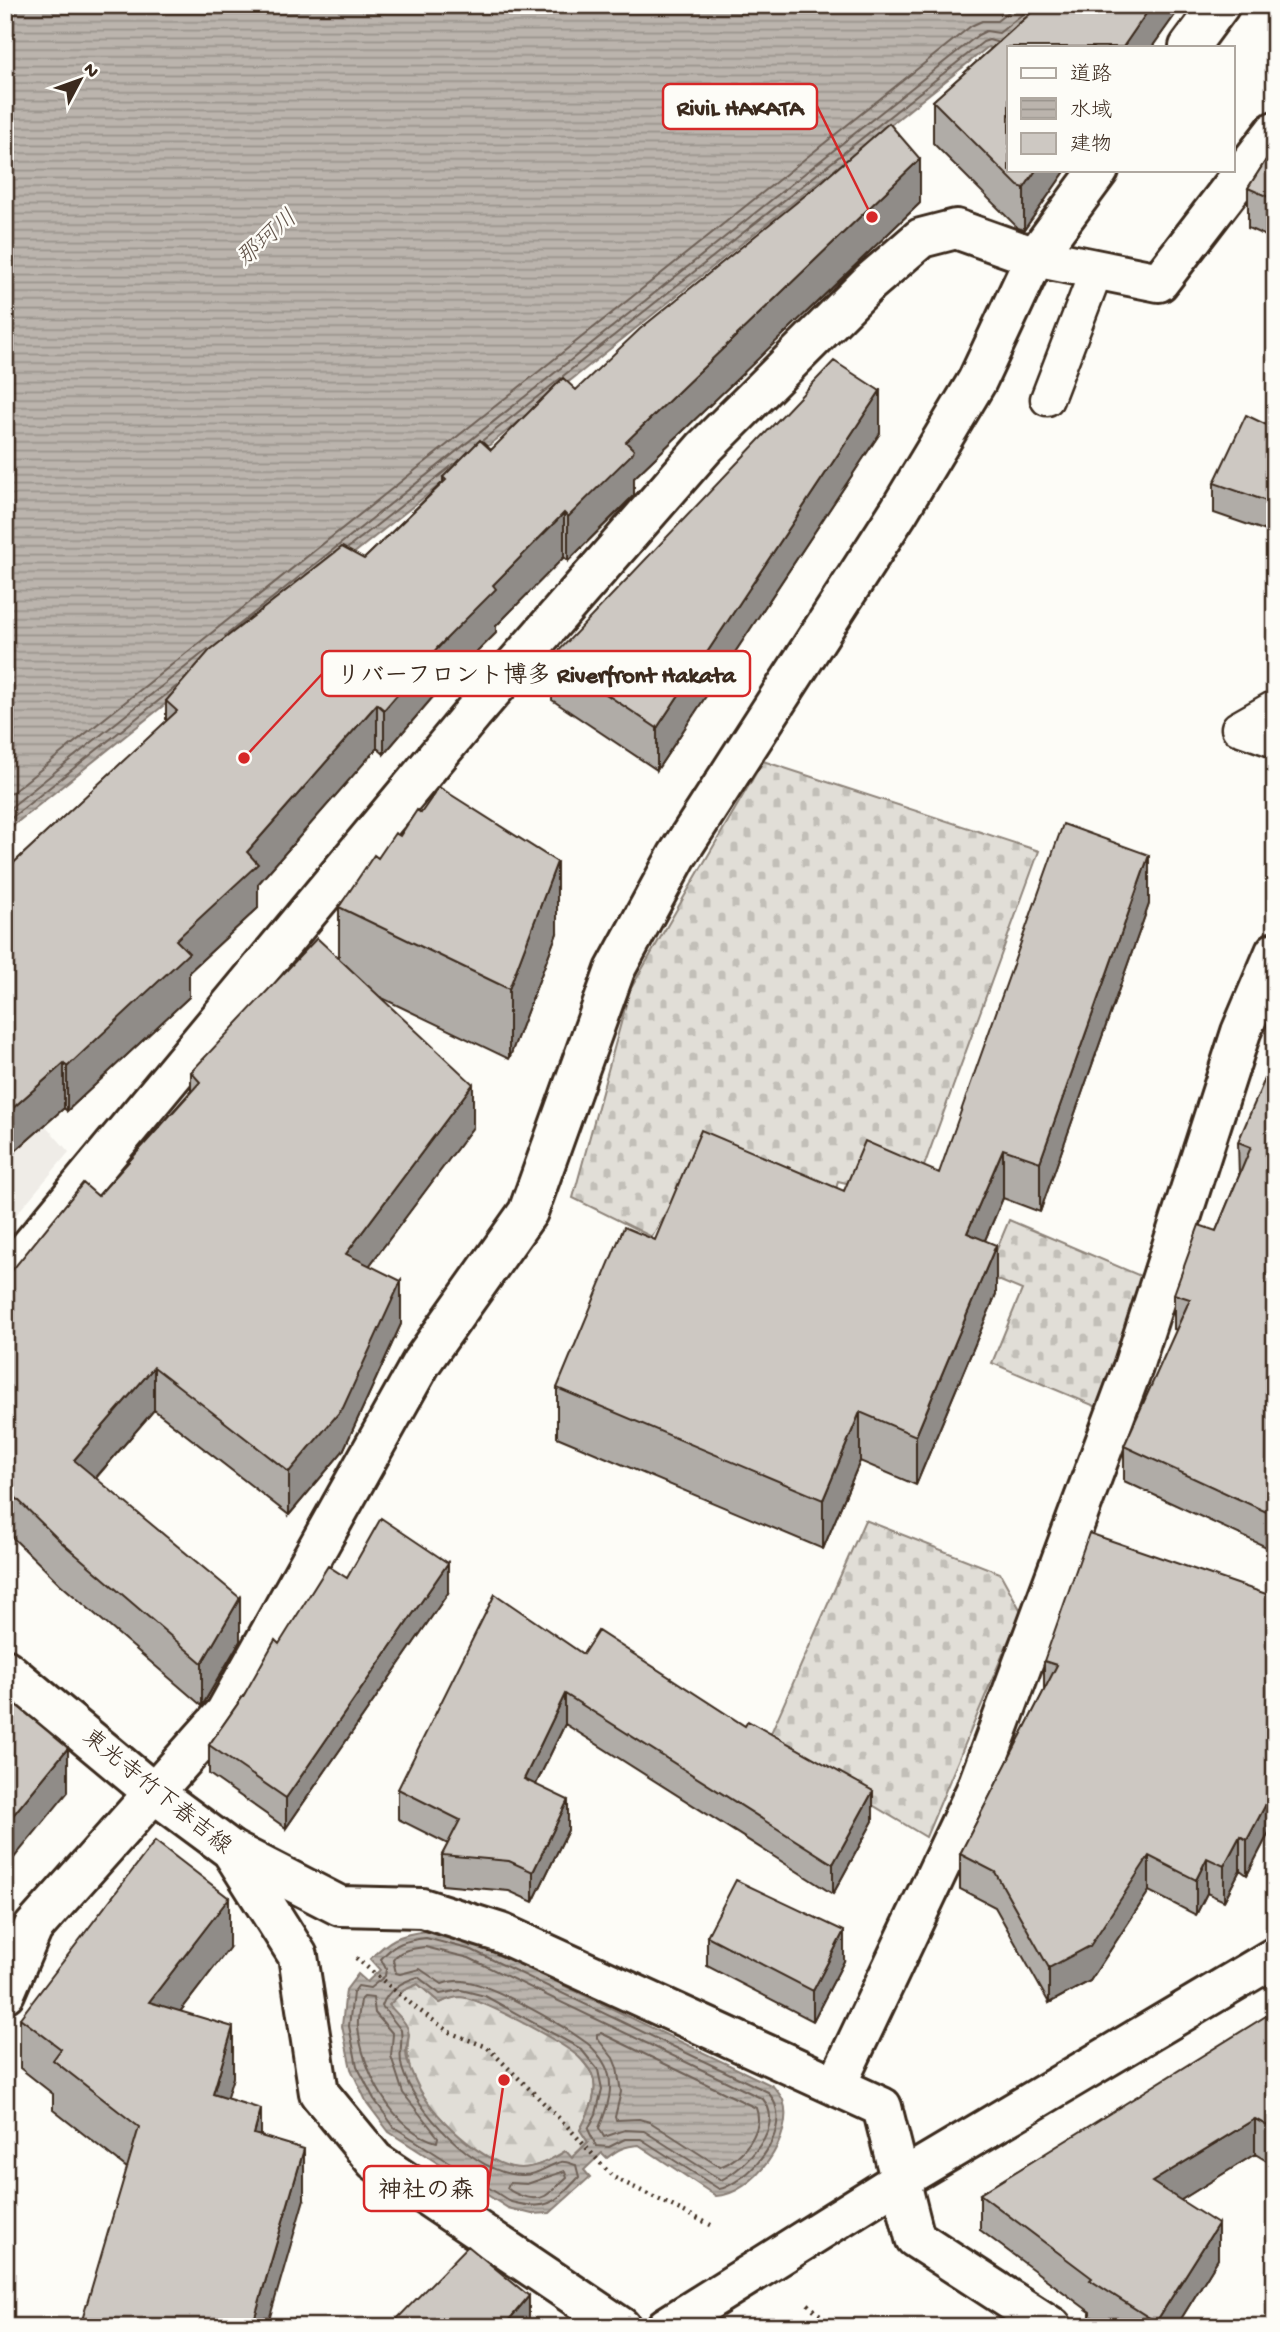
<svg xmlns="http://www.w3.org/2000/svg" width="1280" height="2332" font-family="'Gochi Hand','Klee One',sans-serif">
<defs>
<pattern id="forest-firs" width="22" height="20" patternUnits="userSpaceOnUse" patternTransform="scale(1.75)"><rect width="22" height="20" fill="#e1ded7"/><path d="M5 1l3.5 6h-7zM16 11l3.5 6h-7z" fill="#c2bfb8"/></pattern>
<pattern id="cemetery-stones" width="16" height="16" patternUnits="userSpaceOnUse" patternTransform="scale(1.75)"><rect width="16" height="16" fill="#e1ded7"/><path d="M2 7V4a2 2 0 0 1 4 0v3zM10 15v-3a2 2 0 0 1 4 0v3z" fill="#c2bfb8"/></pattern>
<pattern id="water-rules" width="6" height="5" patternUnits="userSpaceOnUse" patternTransform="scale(1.75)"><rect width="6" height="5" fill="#bbb4ad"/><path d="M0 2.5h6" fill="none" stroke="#99938c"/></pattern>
</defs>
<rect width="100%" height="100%" fill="#fdfcf7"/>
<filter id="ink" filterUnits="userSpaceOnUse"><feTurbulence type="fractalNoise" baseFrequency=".0143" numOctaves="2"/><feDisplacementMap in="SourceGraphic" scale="14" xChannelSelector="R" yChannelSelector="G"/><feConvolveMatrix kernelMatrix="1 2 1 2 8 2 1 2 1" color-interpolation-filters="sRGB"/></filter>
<g filter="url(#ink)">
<path fill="#efece7" d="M 5,1080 L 69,1152 L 5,1228 Z"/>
<path fill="url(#forest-firs)" stroke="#8e847a" stroke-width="2" d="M 418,1984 L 440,2003 C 446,2000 452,1997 460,1997 C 481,1997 557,2039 575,2053 C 580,2058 589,2068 592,2074 C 600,2093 588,2114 580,2130 L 588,2142 L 571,2158 L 565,2151 C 552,2159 536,2169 520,2168 C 483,2168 435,2117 417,2086 C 407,2070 406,2053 409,2034 L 389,2005 L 404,1990 Z"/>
<path fill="url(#cemetery-stones)" stroke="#8e847a" stroke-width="2" d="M 763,761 L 1039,851 L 912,1199 L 838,1181 L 828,1223 L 696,1158 L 652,1237 L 573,1198 L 630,990 Z
M 1009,1220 L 1150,1280 L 1097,1407 L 992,1363 L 1022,1290 L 986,1275 Z
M 865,1520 L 1000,1573 L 1021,1611 L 926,1837 L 767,1742 Z"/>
<path fill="url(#water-rules)" stroke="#887d74" stroke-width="2" fill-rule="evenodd" d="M 5,5 L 1059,5 L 1000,52 L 988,47 L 5,832 Z
M 426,1931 L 475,1943 L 773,2086 C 776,2090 781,2095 783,2100 C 796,2136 753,2195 716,2196 L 639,2145 C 625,2146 618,2149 607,2158 L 602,2153 L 584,2170 L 590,2177 L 550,2213 L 532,2214 L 508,2208 L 389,2132 L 367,2103 L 351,2069 L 342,2026 L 346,1990 L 358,1974 L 367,1982 L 380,1970 L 370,1959 C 390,1939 398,1935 426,1931 ZM 418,1984 L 440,2003 C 446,2000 452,1997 460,1997 C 481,1998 557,2040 575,2054 C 581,2058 589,2068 592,2074 C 600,2093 588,2114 580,2130 L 588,2142 L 572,2158 L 566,2151 C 553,2159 536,2168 521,2168 C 486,2168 429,2113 416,2082 C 412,2073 406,2062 406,2052 C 406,2043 412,2034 406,2025 C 402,2018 394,2011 389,2005 L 404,1990 Z"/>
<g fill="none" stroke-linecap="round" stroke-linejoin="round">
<path stroke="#6e6157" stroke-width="2" d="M 563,376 L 983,42 L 989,40 L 996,42
M 483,440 L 561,378
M 348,548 L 454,464
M 225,636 L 978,35 L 986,31 L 999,33 L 1034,5
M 5,798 L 971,26 L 982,21 L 997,21 L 1017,5
M 5,812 L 208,649
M 5,823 L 177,686
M 426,1938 L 472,1950 L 768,2092 C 792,2121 765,2163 738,2180 C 732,2184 727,2188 719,2189 L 641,2139 L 625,2139 L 609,2147 L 596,2146 L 588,2129 L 596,2114 L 602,2089 L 598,2070 L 581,2049 L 485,1996 L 461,1990 L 440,1994 L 418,1977 C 403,1981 387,1990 382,2006 L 401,2030 C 403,2043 398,2054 402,2068 C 414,2109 475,2175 521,2175 C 537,2176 548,2165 561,2162 C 565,2161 572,2164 576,2165 L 579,2177 C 554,2204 547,2211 511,2202 L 394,2127 L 374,2099 L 357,2066 L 349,2026 L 353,1993 L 358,1986 L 370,1988 L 385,1976 L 386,1969 L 381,1959 C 394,1943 407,1940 426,1938 Z
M 425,1947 L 469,1958 L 763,2099 C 786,2127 745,2168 721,2180 L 644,2131 L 625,2130 L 604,2137 L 599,2128 C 607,2109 616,2085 605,2065 C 601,2057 592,2046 584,2041 C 559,2023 492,1984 463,1981 C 456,1980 448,1982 442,1984 L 420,1969 L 400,1974 L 396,1973 L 393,1960 C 400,1949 413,1949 425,1947 Z
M 364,1997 L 373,1998 L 375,2013 L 393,2034 L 391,2056 L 403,2093 L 438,2137 L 437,2142 C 393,2131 362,2070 358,2027 C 357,2019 360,2009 361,2000 Z
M 601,2033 L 756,2108 C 765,2131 741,2159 720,2167 L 650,2122 L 639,2119 L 616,2120 L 615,2117 L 621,2092 L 617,2068 L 613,2058 L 597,2038 L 597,2034 Z
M 565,2171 L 567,2177 C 560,2183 552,2192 545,2196 C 534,2202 515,2195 507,2188 L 509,2183 L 527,2184 Z"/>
<defs>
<path id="service" d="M 1047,399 L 1097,269
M 1238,728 L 1275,707
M 1238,728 L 1275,741"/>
<path id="minor" d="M 1189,47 L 1220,5
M 5,1277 L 473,713 L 704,448 L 870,282 L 921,238 L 956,229 L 1035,257 L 1159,282 L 1275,131
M 231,1850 L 340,1906 L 422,1908 L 501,1933 L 882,2107 L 915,2238 L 1052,2327
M 5,1993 L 33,1928 L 225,1713 L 421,1363 L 528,1212 L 615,970 L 677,856 L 899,511 L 977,381 L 1035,257 L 1099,170
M 836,2086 L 975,1792 L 1133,1367 L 1241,1032 L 1275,952"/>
<path id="tertiary" d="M 666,2327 L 900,2180 L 1275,1957"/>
<path id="secondary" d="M 5,1669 L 154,1793 L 231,1850 L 298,1956 L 319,2093 L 375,2161 L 621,2327"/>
</defs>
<use href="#service" stroke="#3b2a1e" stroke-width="37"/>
<use href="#minor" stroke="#3b2a1e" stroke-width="44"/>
<use href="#tertiary" stroke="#3b2a1e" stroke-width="44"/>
<use href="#secondary" stroke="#3b2a1e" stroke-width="44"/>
<path stroke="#3b2a1e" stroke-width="4.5" stroke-dasharray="2 5" stroke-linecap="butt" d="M 356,1958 L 416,2008 L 451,2033 L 487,2047 L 567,2126 L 613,2177 L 713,2226
M 808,2304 L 833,2327"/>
<use href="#service" stroke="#fdfcf7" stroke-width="32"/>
<use href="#minor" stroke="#fdfcf7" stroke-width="38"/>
<use href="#tertiary" stroke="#fdfcf7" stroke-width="38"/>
<use href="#secondary" stroke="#fdfcf7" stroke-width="38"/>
</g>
<path fill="#b0aca7" stroke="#3b2a1e" stroke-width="2" d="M 1040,5 L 1182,5 L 1152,47 L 1009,47 L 1009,170 L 1066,170 L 1024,230 L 1018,228 L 933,143 L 933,101 Z
M 1275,146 L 1275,240 L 1248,228 L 1248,188 Z
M 920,203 L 634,478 L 634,495 L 632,498 L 568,561 L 564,557 L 496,626 L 496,633 L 438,691 L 384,754 L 377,748 L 258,884 L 258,908 L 189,972 L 189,997 L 67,1111 L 64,1108 L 5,1160 L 5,871 L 166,722 L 166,701 L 364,559 L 443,482 L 443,477 L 491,450 L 576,390 Z
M 1275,429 L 1275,534 L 1214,513 L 1214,483 Z
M 880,433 L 657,770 L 552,700 L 552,658 Z
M 378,858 L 557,933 L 509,1059 L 380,997 L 473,1127 L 369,1266 L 401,1324 L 343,1451 L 289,1515 L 154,1410 L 96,1478 L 240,1641 L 202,1706 L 60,1584 L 5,1530 L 5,1279 L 98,1196 L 191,1091 L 191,1072 L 339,959 L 339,907 Z
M 1149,904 L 1040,1212 L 1003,1198 L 985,1240 L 996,1294 L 916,1485 L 860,1461 L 823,1549 L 557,1437 L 557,1388 L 655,1240 L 844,1191 L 939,1173 Z
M 1275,1068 L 1275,1551 L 1124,1481 L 1124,1446 L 1177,1330 L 1174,1329 L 1174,1294 L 1216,1231 L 1239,1176 L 1238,1142 Z
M 347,1578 L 448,1593 L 286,1828 L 209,1774 L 209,1745 L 279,1644 Z
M 1275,1597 L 1275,1821 L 1247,1875 L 1240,1870 L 1224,1901 L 1207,1893 L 1196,1915 L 1149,1891 L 1090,1981 L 1049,2003 L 995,1907 L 960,1889 L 960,1854 L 1044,1691 L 1044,1661 Z
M 583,1654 L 873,1821 L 833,1894 L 565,1724 L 536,1784 L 568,1830 L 533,1902 L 509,1891 L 442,1885 L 442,1855 L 448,1844 L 398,1819 L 398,1789 Z
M 707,1936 L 844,1961 L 813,2021 L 707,1966 Z
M 229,1948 L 180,2012 L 233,2077 L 226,2098 L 261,2136 L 304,2199 L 127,2168 L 53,2110 L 53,2094 L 20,2068 L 20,2018 Z
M 1275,2013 L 1275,2166 L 1255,2154 L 1181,2200 L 1218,2259 L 1176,2327 L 1108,2327 L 1090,2316 L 1090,2312 L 980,2230 L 980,2194 Z"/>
<path fill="#908c88" stroke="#3b2a1e" stroke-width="2" d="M 1152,5 L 1182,5 L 1152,47 L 1123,47 Z
M 920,159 L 920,203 L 634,478 L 634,495 L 568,561 L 568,517 L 626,442 Z
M 1036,170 L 1066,170 L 1024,230 L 1024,188 Z
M 880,391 L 880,433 L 657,770 L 657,728 Z
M 564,513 L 564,557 L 496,626 L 496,633 L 438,691 L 384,754 L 384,710 L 493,585 Z
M 377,704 L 377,748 L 258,884 L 258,908 L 189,972 L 189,997 L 67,1111 L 67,1067 L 176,940 L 247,852 Z
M 1149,855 L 1149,904 L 1040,1212 L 1040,1162 Z
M 557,862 L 557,933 L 509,1059 L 509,989 Z
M 64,1063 L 64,1108 L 5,1160 L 5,1115 Z
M 473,1084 L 473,1127 L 346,1297 L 346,1254 Z
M 1003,1149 L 1003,1198 L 967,1282 L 967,1233 Z
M 996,1245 L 996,1294 L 916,1485 L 916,1436 Z
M 401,1281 L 401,1324 L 343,1451 L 289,1515 L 289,1472 Z
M 154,1367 L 154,1410 L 74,1503 L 74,1460 Z
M 860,1412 L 860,1461 L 823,1549 L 823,1500 Z
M 448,1563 L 448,1593 L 286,1828 L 286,1798 Z
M 240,1598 L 240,1641 L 202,1706 L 202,1663 Z
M 565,1694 L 565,1724 L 524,1809 L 524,1779 Z
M 68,1748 L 68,1792 L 5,1869 L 5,1825 Z
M 1275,1787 L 1275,1821 L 1247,1875 L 1247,1840 Z
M 873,1791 L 873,1821 L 833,1894 L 833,1864 Z
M 568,1800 L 568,1830 L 533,1902 L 533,1872 Z
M 1240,1836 L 1240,1870 L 1224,1901 L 1224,1866 Z
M 1149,1856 L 1149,1891 L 1090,1981 L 1049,2003 L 1049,1968 Z
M 1207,1858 L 1207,1893 L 1196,1915 L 1196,1880 Z
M 229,1898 L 229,1948 L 149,2052 L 149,2002 Z
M 844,1931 L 844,1961 L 813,2021 L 813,1991 Z
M 233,2027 L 233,2077 L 213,2144 L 213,2094 Z
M 261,2109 L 261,2159 L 254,2134 Z
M 1255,2119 L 1255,2154 L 1152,2218 L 1152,2182 Z
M 304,2149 L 304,2199 L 267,2327 L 252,2327 Z
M 1218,2224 L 1218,2259 L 1176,2327 L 1156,2327 L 1156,2322 Z
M 529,2296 L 529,2321 L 524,2327 L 503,2327 Z"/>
<path fill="#cdc8c2" stroke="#3b2a1e" stroke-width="2" d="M 1040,5 L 1152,5 L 1123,47 L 1009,47 L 1009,170 L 1036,170 L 1024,188 L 1018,186 L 933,101 Z
M 889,123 L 920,159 L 626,442 L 634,450 L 632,454 L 568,517 L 564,513 L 493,585 L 496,589 L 438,647 L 384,710 L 377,704 L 247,852 L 258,864 L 176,940 L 189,953 L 67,1067 L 64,1063 L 5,1115 L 5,871 L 177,711 L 166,701 L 210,650 L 342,547 L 364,559 L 446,480 L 443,477 L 480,440 L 491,450 L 563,378 L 576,390 L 640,329 L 818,185 Z
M 1275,146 L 1275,200 L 1248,188 Z
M 834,361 L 880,391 L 657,728 L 552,658 Z
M 1246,415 L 1275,429 L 1275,504 L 1214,483 Z
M 439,787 L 557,862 L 509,989 L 339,907 L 374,855 L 378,858 L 395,833 L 400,836 L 417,810 L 421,813 Z
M 1063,824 L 1149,855 L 1040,1162 L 1003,1149 L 967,1233 L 996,1245 L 916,1436 L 860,1412 L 823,1500 L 557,1388 L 624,1227 L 655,1240 L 701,1130 L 844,1191 L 865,1141 L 939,1173 Z
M 317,938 L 473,1084 L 346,1254 L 401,1281 L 343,1408 L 289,1472 L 154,1367 L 74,1460 L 240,1598 L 202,1663 L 60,1541 L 5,1487 L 5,1279 L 83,1183 L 98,1196 L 200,1082 L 191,1072 Z
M 1270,1067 L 1275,1068 L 1275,1516 L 1124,1446 L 1190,1299 L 1174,1294 L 1199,1225 L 1216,1231 L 1251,1147 L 1238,1142 Z
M 381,1518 L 448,1563 L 286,1798 L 209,1745 L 244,1695 L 275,1640 L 279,1644 L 328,1566 L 347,1578 Z
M 1089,1533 L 1275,1597 L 1275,1787 L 1247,1840 L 1240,1836 L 1224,1866 L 1207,1858 L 1196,1880 L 1149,1856 L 1090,1946 L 1049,1968 L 995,1872 L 960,1854 L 1057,1665 L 1044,1661 Z
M 495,1594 L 583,1654 L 598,1631 L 745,1726 L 748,1721 L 873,1791 L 833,1864 L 565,1694 L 524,1779 L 568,1800 L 533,1872 L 509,1861 L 442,1855 L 460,1820 L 398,1789 Z
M 5,1696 L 68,1748 L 5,1825 Z
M 155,1841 L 229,1898 L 149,2002 L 233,2027 L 213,2094 L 261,2109 L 254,2134 L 304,2149 L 252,2327 L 80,2327 L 139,2127 L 53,2060 L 61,2049 L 20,2018 Z
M 736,1880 L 844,1931 L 813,1991 L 707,1936 Z
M 1274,2011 L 1275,2130 L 1255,2119 L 1152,2182 L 1218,2224 L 1156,2322 L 1090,2280 L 1092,2278 L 980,2194 Z
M 468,2246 L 529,2296 L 503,2327 L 389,2327 Z"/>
</g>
<g text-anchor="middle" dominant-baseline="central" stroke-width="5" stroke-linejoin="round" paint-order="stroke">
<g font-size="23" fill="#3b2a1e" stroke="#fdfcf7">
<text transform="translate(156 1793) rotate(39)">東光寺竹下春吉線</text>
</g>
<g font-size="24" font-style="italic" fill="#615349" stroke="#fdfcf7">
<text transform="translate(268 240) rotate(-42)">那珂川</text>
</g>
</g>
<path fill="none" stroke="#d62828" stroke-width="2.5" d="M872 217L817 106M244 758L322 674M504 2080L488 2188"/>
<g fill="#d62828" stroke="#fdfcf7" stroke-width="2.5">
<circle cx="872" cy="217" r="7"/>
<circle cx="244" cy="758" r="7"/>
<circle cx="504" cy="2080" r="7"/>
</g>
<g fill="#fdfcf7" stroke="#d62828" stroke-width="2.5">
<rect x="663" y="84" width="154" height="45" rx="7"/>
<rect x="322" y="651" width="428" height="45" rx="7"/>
<rect x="364" y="2166" width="124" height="45" rx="7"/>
</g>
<g font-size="24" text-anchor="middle" font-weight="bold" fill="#3b2a1e">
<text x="740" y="115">RiviL HAKATA</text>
<text x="536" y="682">リバーフロント博多 Riverfront Hakata</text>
<text x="426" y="2197">神社の森</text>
</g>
<rect width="1280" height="2332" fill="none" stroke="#fdfcf7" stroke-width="28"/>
<rect x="14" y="14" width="1252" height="2304" fill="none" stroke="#3b2a1e" stroke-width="2.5" filter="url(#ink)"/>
<rect x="1007" y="46" width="228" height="126" fill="#fdfcf7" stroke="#afa8a0" stroke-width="2"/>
<rect x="1021" y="68" width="35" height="10" fill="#fdfcf7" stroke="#afa8a0" stroke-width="2"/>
<text x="1070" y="80" font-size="21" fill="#3b2a1e">道路</text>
<rect x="1021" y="98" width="35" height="21" fill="url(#water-rules)" stroke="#afa8a0" stroke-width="2"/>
<text x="1070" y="116" font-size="21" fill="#3b2a1e">水域</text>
<rect x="1021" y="133" width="35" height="21" fill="#cdc8c2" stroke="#afa8a0" stroke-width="2"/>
<text x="1070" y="150" font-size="21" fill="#3b2a1e">建物</text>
<g transform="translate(80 80) rotate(49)" stroke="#fdfcf7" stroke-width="5" paint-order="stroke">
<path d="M0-5L12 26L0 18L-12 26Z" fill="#3b2a1e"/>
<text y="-10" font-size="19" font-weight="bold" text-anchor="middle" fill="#3b2a1e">N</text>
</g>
</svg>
